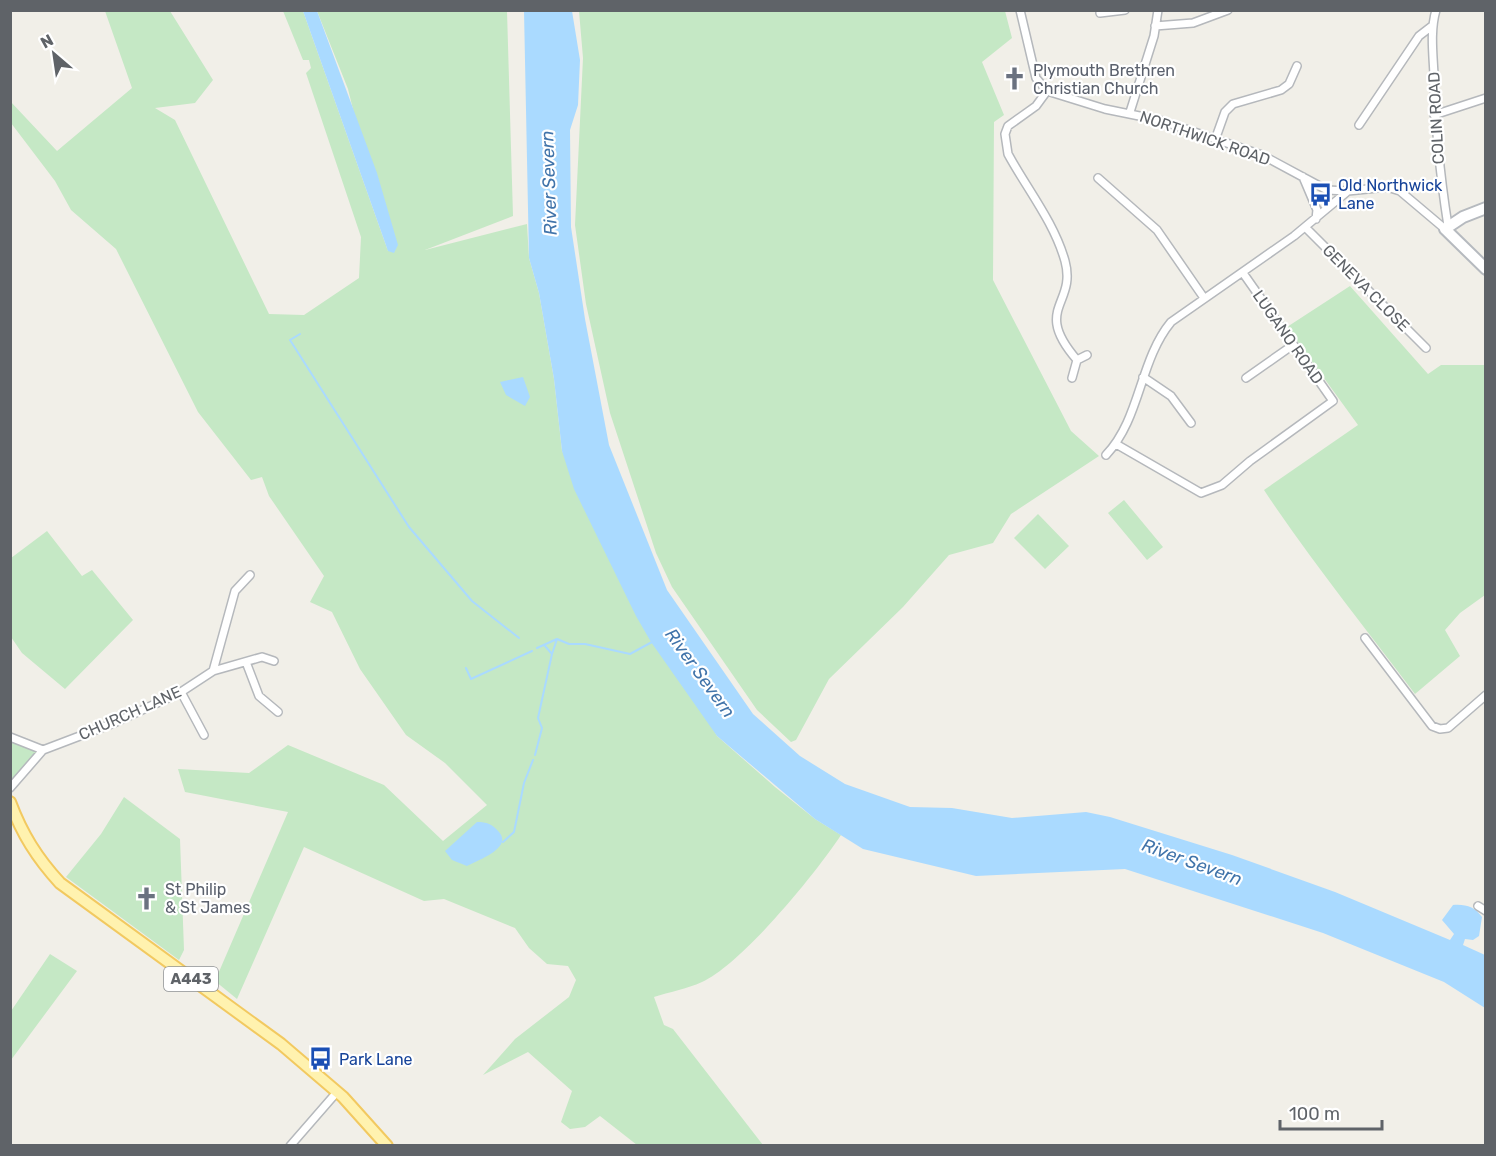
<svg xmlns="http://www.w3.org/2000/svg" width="1496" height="1156" font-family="Rubik,sans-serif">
<rect width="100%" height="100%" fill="#f1efe8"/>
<path fill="#c5e8c5" d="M 105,11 L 170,11 L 213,80 L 195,103 L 155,108 L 175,120 L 269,314 L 304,315 L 359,278 L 361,237 L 306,73 L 311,68 L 309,60 L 303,60 L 283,11 L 303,11 L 388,251 L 348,89 L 317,11 L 507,11 L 513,216 L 425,250 L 527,224 L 529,258 L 539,293 L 554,379 L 562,451 L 717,736 L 775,787 L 815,819 L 841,835 C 816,873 742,964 702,982 C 687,989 669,992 654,997 L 664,1025 L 673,1029 L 763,1145 L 637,1145 L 600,1116 L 585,1127 L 570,1129 L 561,1122 L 572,1091 L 528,1052 L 483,1075 L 515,1039 L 569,997 L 576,980 L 568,966 L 547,964 L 529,948 L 515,928 L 444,899 L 424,901 L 304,847 L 237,999 L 215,981 L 288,812 L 185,792 L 178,769 L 249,773 L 288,745 L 384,785 L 443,841 L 487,805 L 445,763 L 406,735 L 360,669 L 332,612 L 310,602 L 324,576 L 269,496 L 262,477 L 251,480 L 198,412 L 116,249 L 71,210 L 55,181 L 11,123 L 10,101 L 57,151 L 132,88 Z
M 579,11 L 1005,11 L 1012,38 L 982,62 L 1004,115 L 994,122 L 993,280 L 1071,431 L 1099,456 L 1011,514 L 993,543 L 949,555 L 903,607 L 829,679 L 796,740 L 791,742 L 757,710 L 672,587 L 656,553 L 610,413 L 586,304 L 575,225 L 583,58 Z
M 1350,286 L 1428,374 L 1441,365 L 1485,365 L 1485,595 L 1460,613 L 1445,630 L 1460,656 L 1415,694 C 1364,626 1311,561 1264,490 L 1358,425 L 1287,327 Z
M 1124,500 L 1163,547 L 1147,560 L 1108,513 Z
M 1038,514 L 1069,546 L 1045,569 L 1014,538 Z
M 47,531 L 82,576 L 92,570 L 133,620 L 65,689 L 22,653 L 11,637 L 11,558 Z
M 10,734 L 43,750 L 10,784 Z
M 124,797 L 180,839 L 184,950 L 179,960 L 66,877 L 101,834 Z
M 50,954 L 77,971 L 11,1060 L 11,1011 Z"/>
<path fill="#aadaff" d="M 303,11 L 317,11 L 377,173 L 398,245 L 394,253 L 388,251 Z
M 524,11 L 572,11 L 580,60 L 578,105 L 570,130 L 571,227 L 585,319 L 609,445 L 667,590 L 753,714 L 800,756 L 845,784 L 910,807 L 952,808 L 1012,818 L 1086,812 L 1110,817 L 1232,855 L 1335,892 L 1450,940 L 1454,934 L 1442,920 L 1453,905 C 1466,904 1475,907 1482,917 L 1479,936 L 1473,940 L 1465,939 L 1463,945 L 1485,955 L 1485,1008 L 1444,982 L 1323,933 L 1125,869 L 976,876 L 863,849 L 815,819 L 717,736 L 651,642 L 636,616 L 574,489 L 562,451 L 554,379 L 539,293 L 529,258 Z
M 523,377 L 530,397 L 525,406 L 506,395 L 500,382 Z
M 477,822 C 487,822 492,824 499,832 C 513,848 478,860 467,866 L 452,860 L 445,851 Z"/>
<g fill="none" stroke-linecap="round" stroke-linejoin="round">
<path stroke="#aadaff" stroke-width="2" d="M 300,334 L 290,340 L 409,527 L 472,601 L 519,638
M 537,648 L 557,639 L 569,644 L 585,644 L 630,654 L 652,642
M 552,654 L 557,639
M 466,668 L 471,679 L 532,651
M 535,755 L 542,728 L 538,718 L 552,654 L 545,646
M 503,842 L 514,832 L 524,783 L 533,760"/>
<defs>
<path id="street" d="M 1020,10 L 1036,78 L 1047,91 L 1105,109 L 1159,120 L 1262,155 L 1327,190 L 1348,191 L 1387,187 L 1400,191 L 1445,229
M 1436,10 C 1430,31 1433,53 1434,75 C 1435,126 1440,175 1448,226
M 1100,13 L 1125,10
M 1155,26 L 1193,23 L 1228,10
M 1047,91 L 1036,106 L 1008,126 L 1005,134 L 1008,154 C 1027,189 1054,222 1065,261 C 1077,305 1032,308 1077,360
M 1130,112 L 1154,36 L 1158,10
M 1434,115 L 1486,98
M 1359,125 L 1419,36 L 1432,26
M 1215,140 L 1225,112 L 1233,104 L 1281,90 L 1289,84 L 1297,66
M 1303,177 L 1317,210 L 1316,219
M 1098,178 L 1157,230 L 1204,298
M 1305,227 L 1426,348
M 1143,377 L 1171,396 L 1191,423
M 1072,378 L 1077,360 L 1087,355
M 1246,378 L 1293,345
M 1116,444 L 1201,493 L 1222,485 L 1250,461 L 1333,401 L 1243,273
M 1106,455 C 1141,418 1139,361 1171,322 L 1294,236 L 1348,191
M 1365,638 L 1432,726 L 1440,729 L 1448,728 L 1486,695
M 246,662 L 259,696 L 278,712
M 213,671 L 262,657 L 274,661
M 181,692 L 204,735
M 10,737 L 43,750
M 10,788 L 43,750 L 114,723 L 181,692 L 213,671 L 235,591 L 250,575
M 1478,906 L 1486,911
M 290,1146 L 337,1092"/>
<path id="secondary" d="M 1486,208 L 1463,217 L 1445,229 L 1486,269"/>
<path id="primary" d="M 10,802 C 22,834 37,858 60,883 L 281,1044 L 343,1097 L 387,1146"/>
</defs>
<use href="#street" stroke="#b5b8bc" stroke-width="10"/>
<use href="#secondary" stroke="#b6babf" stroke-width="14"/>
<use href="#primary" stroke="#f2c960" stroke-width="14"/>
<use href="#street" stroke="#fff" stroke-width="7"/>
<use href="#secondary" stroke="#fff" stroke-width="10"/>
<use href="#primary" stroke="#fff2af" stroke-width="10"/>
</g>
<defs>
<symbol id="church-bare" viewBox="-9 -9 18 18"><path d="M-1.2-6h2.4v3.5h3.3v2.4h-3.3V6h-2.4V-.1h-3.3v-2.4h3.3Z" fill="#6b7280" stroke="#fff" stroke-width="2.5" paint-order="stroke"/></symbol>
<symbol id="bus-bare" viewBox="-9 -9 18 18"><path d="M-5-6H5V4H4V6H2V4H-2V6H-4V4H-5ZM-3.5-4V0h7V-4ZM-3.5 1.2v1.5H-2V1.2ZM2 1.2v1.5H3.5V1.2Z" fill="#1a4fb4" stroke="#fff" stroke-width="2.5" paint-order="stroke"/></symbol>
</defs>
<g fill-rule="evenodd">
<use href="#church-bare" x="998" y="62" width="33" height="33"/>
<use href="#bus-bare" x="1304" y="178" width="33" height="33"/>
<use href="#church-bare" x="130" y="882" width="33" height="33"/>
<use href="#bus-bare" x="304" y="1042" width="33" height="33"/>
</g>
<g text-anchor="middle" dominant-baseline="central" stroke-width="4.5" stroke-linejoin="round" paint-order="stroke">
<rect fill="#fff" stroke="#8f9295" stroke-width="1.5" x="164" y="967" width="54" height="24" rx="4.5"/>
<g font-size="15" font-weight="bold" fill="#5f6368">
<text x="191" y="979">A443</text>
</g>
<g font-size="16" fill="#5b616d" stroke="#fff" text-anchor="start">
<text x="1033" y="70">Plymouth Brethren<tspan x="1033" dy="18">Christian Church</tspan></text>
<text x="165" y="889">St Philip<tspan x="165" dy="18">&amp; St James</tspan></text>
</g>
<g font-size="16" fill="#5f6368" stroke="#fff">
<text transform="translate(1436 118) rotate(-93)">COLIN ROAD</text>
<text transform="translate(1205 138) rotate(19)">NORTHWICK ROAD</text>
<text transform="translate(1366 288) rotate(45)">GENEVA CLOSE</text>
<text transform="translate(1288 337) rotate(55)">LUGANO ROAD</text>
<text transform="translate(130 713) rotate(-24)">CHURCH LANE</text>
</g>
<g font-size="16" fill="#164399" stroke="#fff" text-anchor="start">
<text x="1338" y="185">Old Northwick<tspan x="1338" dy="18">Lane</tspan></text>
<text x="339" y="1059">Park Lane</text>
</g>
<g font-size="18" font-style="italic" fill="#4174aa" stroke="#fff">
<text transform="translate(549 183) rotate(-92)">River Severn</text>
<text transform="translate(700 673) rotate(54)">River Severn</text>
<text transform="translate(1192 862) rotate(20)">River Severn</text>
</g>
</g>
<rect width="1496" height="1156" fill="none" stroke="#5f6368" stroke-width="24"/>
<g transform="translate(54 54) rotate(331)" stroke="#ffffff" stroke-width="4.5" paint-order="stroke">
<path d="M0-4.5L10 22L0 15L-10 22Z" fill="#5f6368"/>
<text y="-9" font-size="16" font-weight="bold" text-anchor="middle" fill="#5f6368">N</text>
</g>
<path d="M1280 1120v9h102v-9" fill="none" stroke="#5f6368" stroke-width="3"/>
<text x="1289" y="1120" font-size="18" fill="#5f6368" stroke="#ffffff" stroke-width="4.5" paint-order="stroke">100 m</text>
</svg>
